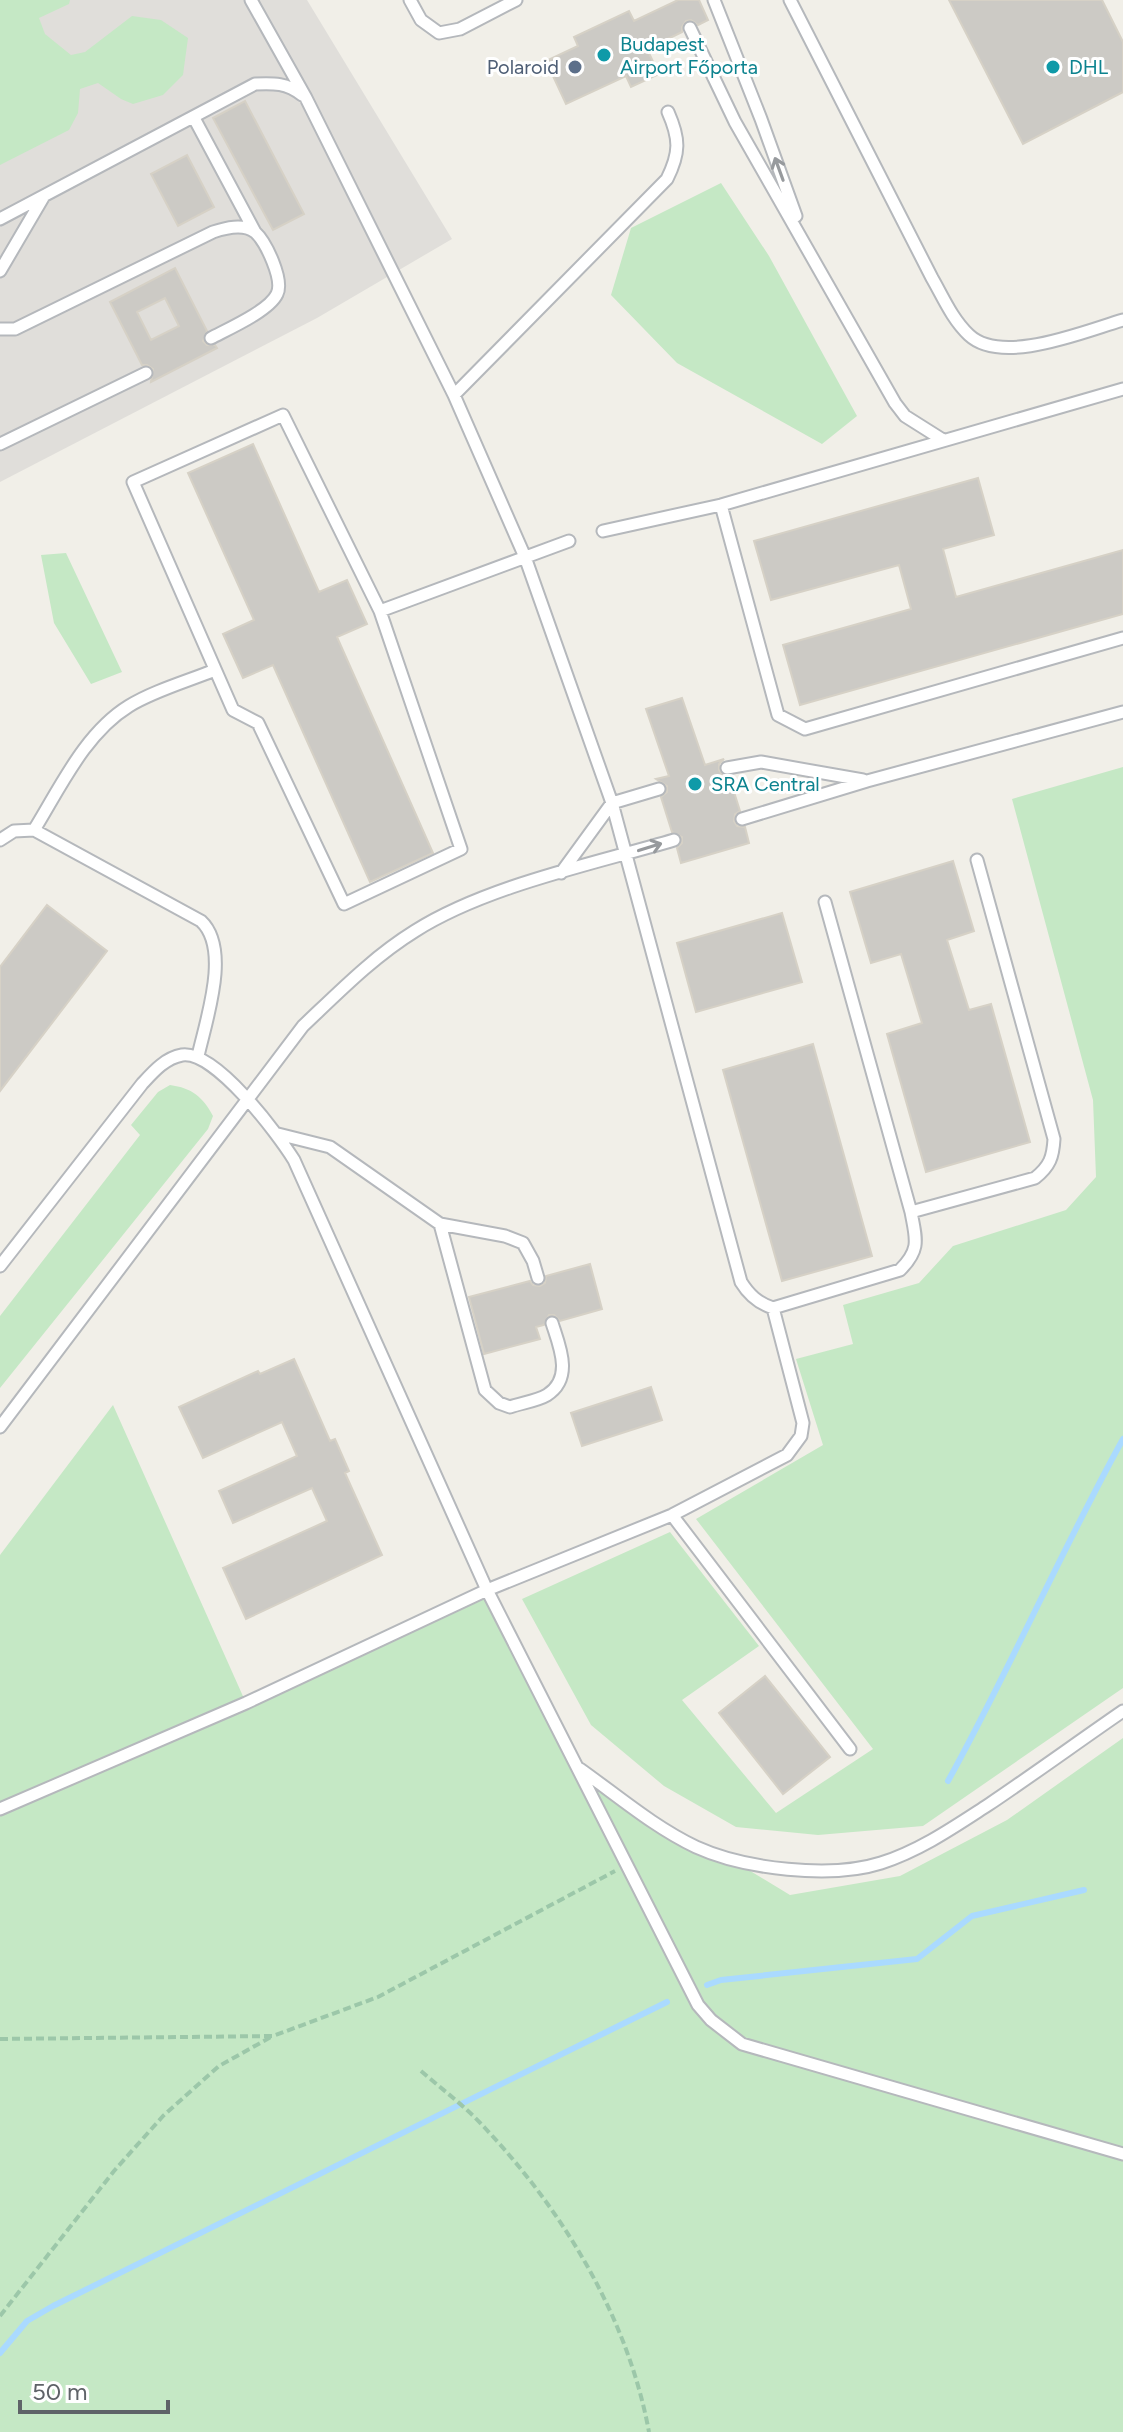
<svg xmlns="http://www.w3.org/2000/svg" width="1123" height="2432" font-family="Figtree,sans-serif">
<rect width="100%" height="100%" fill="#f1efe8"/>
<path fill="#e0deda" d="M 0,0 L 307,0 L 452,239 L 317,318 L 0,482 Z"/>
<path fill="#c5e8c5" d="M 0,0 L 70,0 L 69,4 L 39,18 L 45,34 L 71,55 L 85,52 L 132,16 L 161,20 L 188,38 L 183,75 L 163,95 L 133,104 L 121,99 L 98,83 L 80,89 L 78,113 L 69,130 L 0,165 Z
M 721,183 L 769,256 L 857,416 L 822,444 L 677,363 L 611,295 L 631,228 Z
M 66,553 L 122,672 L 91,684 L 54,623 L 41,555 Z
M 1123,767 L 1123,1688 L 923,1826 L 818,1835 L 736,1827 L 664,1786 L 591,1725 L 522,1599 L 670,1532 L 759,1646 L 682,1700 L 776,1813 L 873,1749 L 696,1519 L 823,1445 L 796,1359 L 853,1344 L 843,1305 L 919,1283 L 953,1246 L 1066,1210 L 1096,1177 L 1093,1100 L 1012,799 Z
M 170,1085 C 192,1088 203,1097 213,1116 L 208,1129 L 0,1388 L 0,1316 L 140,1135 L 131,1125 L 158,1092 Z
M 113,1405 L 246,1703 L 487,1590 L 577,1766 L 663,1829 L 732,1860 L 790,1895 L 900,1876 L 1007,1820 L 1123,1738 L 1123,2432 L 0,2432 L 0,1555 Z"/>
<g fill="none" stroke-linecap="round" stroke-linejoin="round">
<path stroke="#aadaff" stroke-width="6" d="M 948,1781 C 1010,1669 1061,1551 1123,1439
M 707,1985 L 721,1980 L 917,1959 L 972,1916 L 1084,1890
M 0,2353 L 27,2321 L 53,2306 L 667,2002"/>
</g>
<path fill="#cccac5" stroke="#d6d1c6" stroke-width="2" fill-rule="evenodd" d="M 678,0 L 699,0 L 708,20 L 698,25 L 691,20 L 686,21 L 682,27 L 682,32 L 647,49 L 659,74 L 631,87 L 626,76 L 566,104 L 546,61 L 578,46 L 574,37 L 629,11 L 634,21 Z
M 949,0 L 1102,0 L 1123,42 L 1123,92 L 1023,144 Z
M 245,101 L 304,214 L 273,230 L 213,118 Z
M 187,155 L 214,207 L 178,226 L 151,174 Z
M 175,268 L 207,331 L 203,341 L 207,345 L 215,345 L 217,348 L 151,382 L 153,369 L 147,365 L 142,365 L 110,302 ZM 165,298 L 179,326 L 151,340 L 137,312 Z
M 253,444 L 319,592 L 347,580 L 367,624 L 337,637 L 433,853 L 370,882 L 273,665 L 243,678 L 223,634 L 254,620 L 188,473 Z
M 978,478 L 994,535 L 943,549 L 956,597 L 1123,550 L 1123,614 L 800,705 L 783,645 L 911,609 L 899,565 L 771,600 L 754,541 Z
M 682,698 L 705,765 L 724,759 L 719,764 L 719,770 L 723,776 L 729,776 L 740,811 L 735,814 L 734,821 L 737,826 L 745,827 L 749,843 L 681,863 L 677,848 L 682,843 L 682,837 L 672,832 L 661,797 L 667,792 L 667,786 L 656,779 L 669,776 L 646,709 Z
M 953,861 L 974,931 L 947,940 L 969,1010 L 991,1004 L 1030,1142 L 926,1172 L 887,1034 L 922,1023 L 901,954 L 871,963 L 850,892 Z
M 47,905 L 107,951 L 0,1091 L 0,967 Z
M 782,913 L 802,982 L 696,1012 L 677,943 Z
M 813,1044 L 872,1256 L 782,1281 L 723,1070 Z
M 590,1264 L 602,1309 L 560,1321 L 554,1315 L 549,1315 L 544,1325 L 536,1327 L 540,1339 L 484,1354 L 469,1297 L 530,1281 L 533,1285 L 540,1286 L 545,1283 L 546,1276 Z
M 294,1359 L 330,1441 L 335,1439 L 349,1471 L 345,1473 L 382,1555 L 246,1619 L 223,1568 L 327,1521 L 312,1488 L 233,1523 L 219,1491 L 297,1456 L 282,1422 L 203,1458 L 179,1407 L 258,1371 L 260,1374 Z
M 651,1387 L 662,1420 L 582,1446 L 571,1413 Z
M 765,1676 L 830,1757 L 783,1794 L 719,1713 Z"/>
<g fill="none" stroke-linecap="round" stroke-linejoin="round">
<defs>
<path id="service" d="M 251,0 L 306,98 L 454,395 L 525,557 L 612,803 L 741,1282 C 749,1295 758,1303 773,1308 L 900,1270 C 921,1249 916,1239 911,1212 L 825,902
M 410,0 L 421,20 L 439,33 L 460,29 L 516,0
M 714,0 L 761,119 L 796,216
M 790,0 L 932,278 C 943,297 952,319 969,335 C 1002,366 1085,331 1123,320
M 690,28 L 735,122 L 895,403 L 905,416 L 943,440
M 194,118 L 255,232
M 0,219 L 255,84 C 274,83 287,83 302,95
M 0,271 L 44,196
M 0,329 L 15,329 L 213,232 C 225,228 243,223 255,232 C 266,242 284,280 277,294 C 269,311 228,329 211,338
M 454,395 L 667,179 C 680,153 680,139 668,112
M 0,444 L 146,373
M 721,505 L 778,715 L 805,729 L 1123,638
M 603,531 L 721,505 L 1123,389
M 380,611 L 461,849 L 344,904 L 258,723 L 233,710 L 133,482 L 283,415 L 380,611 L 569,541
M 727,768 L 761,762 L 863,780
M 742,819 L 867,781 L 1123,712
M 34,830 C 60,788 85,733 129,706 C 153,691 188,681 215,670
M 0,840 L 14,831 L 34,830 L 201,921 C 231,949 206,1020 198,1056
M 561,873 L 612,803 L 659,789
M 278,1134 L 330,1147 L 440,1224 L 505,1236 L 523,1243 L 533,1261 L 538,1278
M 911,1212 L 1035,1178 C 1050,1166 1053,1157 1054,1139 L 977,860
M 440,1224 L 485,1390 L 499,1403 L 510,1407 C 521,1403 537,1401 547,1395 C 574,1378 559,1345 552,1323
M 0,1266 L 142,1084 C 153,1072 165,1058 182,1055 C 215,1050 277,1133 294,1160 L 487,1590 L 698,2005 L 711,2020 L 742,2044 L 1123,2154
M 0,1427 L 303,1026 C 339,992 373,957 415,931 C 486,886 593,864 674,840
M 672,1515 L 850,1749
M 580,1769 C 618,1796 654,1827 696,1847 C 744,1869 831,1879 881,1863 C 921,1850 954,1827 988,1805 C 1034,1774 1078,1742 1123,1711
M 0,1809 L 246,1703 L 487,1590 L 672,1515 L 787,1455 L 801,1436 L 803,1423 L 773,1308"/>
</defs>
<use href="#service" stroke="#b5b8bc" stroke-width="15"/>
<path stroke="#9cc7a9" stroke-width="4" stroke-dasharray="8 4" stroke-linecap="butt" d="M 0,2039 L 273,2036 L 378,1997 L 615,1871
M 421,2071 C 443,2090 466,2107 485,2128 C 564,2212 628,2318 649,2432
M 0,2316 L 114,2171 L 163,2116 L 219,2066 L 271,2037"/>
<use href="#service" stroke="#fff" stroke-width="11"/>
</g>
<defs><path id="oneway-shaft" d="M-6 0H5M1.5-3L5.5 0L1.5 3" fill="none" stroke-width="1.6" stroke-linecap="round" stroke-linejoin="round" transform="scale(2)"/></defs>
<g stroke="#979a9d">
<use href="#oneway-shaft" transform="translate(779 169) rotate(-110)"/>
<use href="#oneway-shaft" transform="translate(650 847) rotate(-17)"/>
</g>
<g fill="#0f9aa8" stroke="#fff" stroke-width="3">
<circle cx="604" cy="55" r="8"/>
<circle cx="1053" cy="67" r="8"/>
<circle cx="695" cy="784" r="8"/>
</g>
<circle fill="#5c6f8a" stroke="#fff" stroke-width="3" cx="575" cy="67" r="8"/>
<g text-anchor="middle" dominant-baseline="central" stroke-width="6" stroke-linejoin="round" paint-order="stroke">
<g font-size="20" fill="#0d838f" stroke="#fff" text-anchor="start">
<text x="620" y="44">Budapest<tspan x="620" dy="23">Airport Főporta</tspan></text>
<text x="1069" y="67">DHL</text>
<text x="711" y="784">SRA Central</text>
</g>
<g font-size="20" fill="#4e5e75" stroke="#fff" text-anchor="end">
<text x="559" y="67">Polaroid</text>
</g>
</g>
<path d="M20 2400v12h148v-12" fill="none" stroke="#5f6368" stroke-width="4"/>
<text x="32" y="2400" font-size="24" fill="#5f6368" stroke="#ffffff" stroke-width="6" paint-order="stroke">50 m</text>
</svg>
